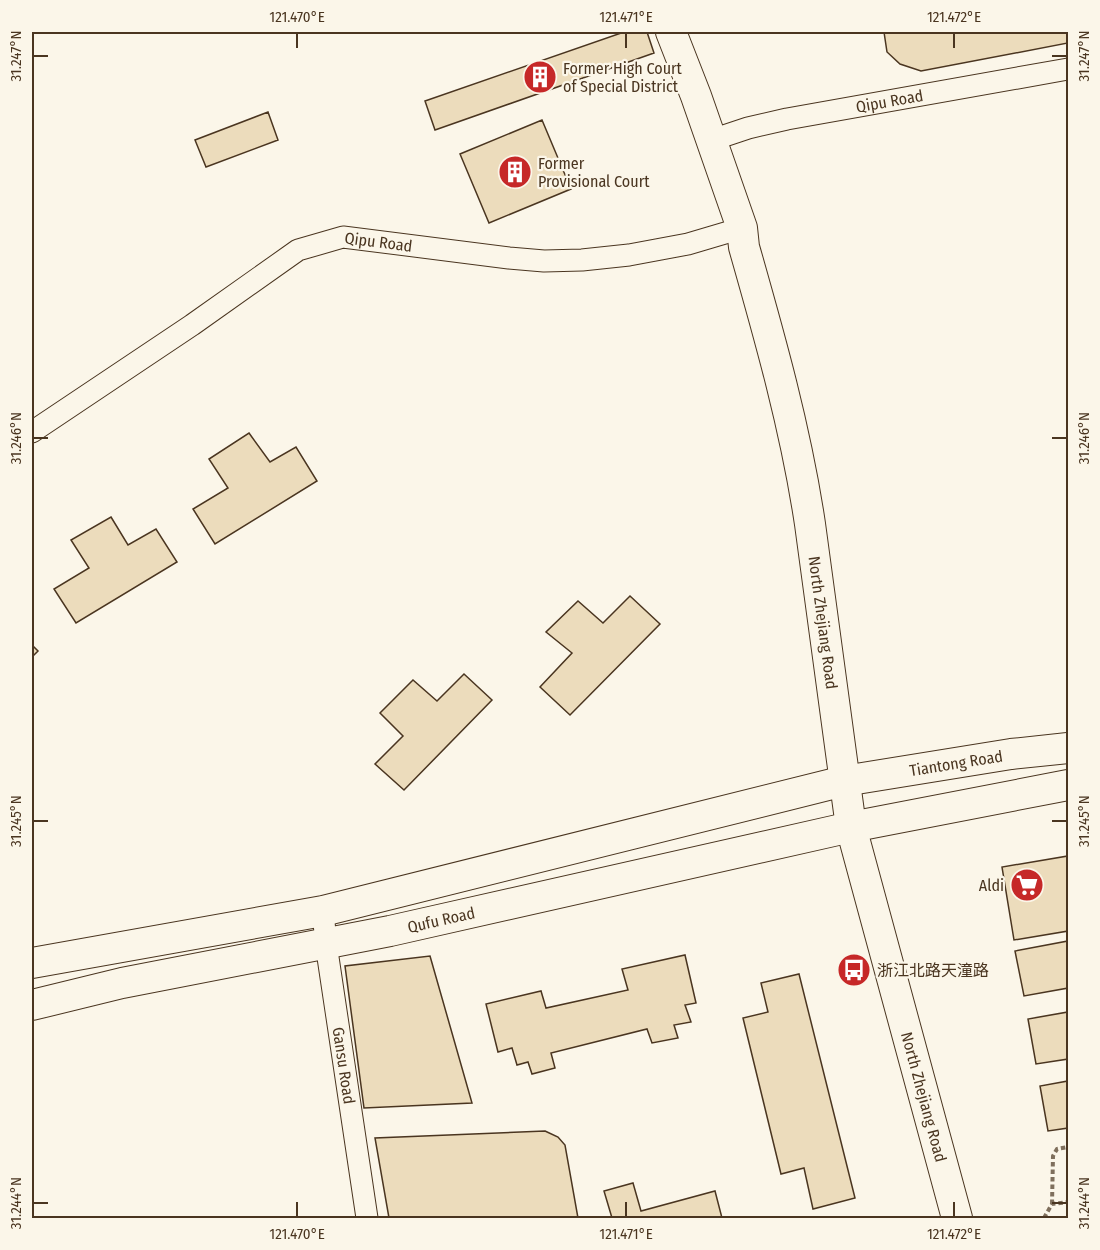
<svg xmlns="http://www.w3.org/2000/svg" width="1100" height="1250" font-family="'Fira Sans Condensed','Noto Sans SC',sans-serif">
<rect width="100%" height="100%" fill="#fbf6e9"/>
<path fill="#ecdcbc" stroke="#4a3520" stroke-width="1.5" d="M 624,32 L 647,32 L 654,53 L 435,130 L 425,101 Z
M 884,32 L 1068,32 L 1068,43 L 921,71 L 900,64 L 887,52 Z
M 268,112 L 278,140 L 206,167 L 195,140 Z
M 542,120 L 571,189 L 489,223 L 460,154 Z
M 249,433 L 270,462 L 296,447 L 317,481 L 215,544 L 193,509 L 228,488 L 209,459 Z
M 111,517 L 128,545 L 156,529 L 177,562 L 76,623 L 54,589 L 89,568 L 71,540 Z
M 630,596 L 660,624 L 570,715 L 540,687 L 572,653 L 546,632 L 578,601 L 603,623 Z
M 32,645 L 38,651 L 32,657 Z
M 464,674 L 492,700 L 404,790 L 375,764 L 403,736 L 380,713 L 413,680 L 437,701 Z
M 1068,856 L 1068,931 L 1014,940 L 1002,867 Z
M 1068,941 L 1068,988 L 1024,996 L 1015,951 Z
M 685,955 L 696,1003 L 685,1005 L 691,1022 L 674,1025 L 678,1038 L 652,1043 L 647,1029 L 551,1053 L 555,1068 L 532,1074 L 528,1062 L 517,1065 L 512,1048 L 498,1052 L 486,1004 L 541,991 L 546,1008 L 628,990 L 622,969 Z
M 430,956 L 472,1103 L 364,1108 L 345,966 Z
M 799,974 L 855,1198 L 813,1209 L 804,1168 L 781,1174 L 743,1018 L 768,1012 L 761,983 Z
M 1068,1012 L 1068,1059 L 1036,1064 L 1028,1019 Z
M 1068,1081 L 1068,1128 L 1048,1131 L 1040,1086 Z
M 545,1131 L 558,1137 L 565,1145 L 578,1218 L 389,1218 L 375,1138 Z
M 633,1183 L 641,1211 L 715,1191 L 722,1218 L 612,1218 L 604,1191 Z"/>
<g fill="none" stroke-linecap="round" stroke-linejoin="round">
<defs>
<g id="street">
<path id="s1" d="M 712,140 L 748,128 L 787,119 L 1068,69"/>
<path id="s2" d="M 32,432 L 192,325 L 298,250 L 343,237 L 509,258 L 544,261 L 582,260 L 629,255 L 688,244 L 742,228"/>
<path id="s3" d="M 323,911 L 326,944 L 367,1218"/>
</g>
<g id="secondary">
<path id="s4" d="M 671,32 L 696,96 L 742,228 L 744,247 C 770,338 796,430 810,524 L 851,827 L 957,1218"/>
<path id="s5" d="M 32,963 L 323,911 L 844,781 L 1011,754 L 1068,748"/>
<path id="s6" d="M 32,1005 L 122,983 L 390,931 L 851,827 L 1068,785"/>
</g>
</defs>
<use href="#street" stroke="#4a3520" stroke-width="23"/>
<use href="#secondary" stroke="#4a3520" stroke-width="32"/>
<path stroke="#7f6f5c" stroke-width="4" stroke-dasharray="4.5 3" stroke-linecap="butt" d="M 1052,1204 L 1053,1156 L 1057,1149 L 1068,1147
M 1044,1218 L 1052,1204 L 1068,1202"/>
<use href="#street" stroke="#fbf6e9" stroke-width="21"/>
<use href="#secondary" stroke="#fbf6e9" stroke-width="30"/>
</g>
<path fill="none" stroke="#4a3520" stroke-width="2" d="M 297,33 L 297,48M 626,33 L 626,48M 954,33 L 954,48M 33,56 L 48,56M 1052,56 L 1067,56M 33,438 L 48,438M 1052,438 L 1067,438M 33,821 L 48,821M 1052,821 L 1067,821M 297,1202 L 297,1217M 626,1202 L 626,1217M 954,1202 L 954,1217M 33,1203 L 48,1203M 1052,1203 L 1067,1203"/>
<defs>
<symbol id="building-disc" viewBox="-11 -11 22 22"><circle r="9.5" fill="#c62828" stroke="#fbf6e9"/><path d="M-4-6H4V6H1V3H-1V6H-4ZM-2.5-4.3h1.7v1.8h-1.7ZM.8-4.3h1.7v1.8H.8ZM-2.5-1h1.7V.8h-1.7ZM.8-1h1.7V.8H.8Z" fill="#fff"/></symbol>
<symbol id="supermarket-disc" viewBox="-11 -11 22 22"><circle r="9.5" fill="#c62828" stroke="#fbf6e9"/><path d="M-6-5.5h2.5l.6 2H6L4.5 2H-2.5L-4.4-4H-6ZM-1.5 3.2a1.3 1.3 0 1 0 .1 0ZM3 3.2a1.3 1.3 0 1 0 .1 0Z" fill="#fff"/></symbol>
<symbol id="bus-disc" viewBox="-11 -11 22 22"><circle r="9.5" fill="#c62828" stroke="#fbf6e9"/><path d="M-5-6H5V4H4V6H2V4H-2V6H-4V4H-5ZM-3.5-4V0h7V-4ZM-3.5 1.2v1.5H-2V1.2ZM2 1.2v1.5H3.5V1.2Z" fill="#fff"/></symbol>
</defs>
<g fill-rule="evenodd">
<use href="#building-disc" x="521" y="58" width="38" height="38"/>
<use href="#building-disc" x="496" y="153" width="38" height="38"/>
<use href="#supermarket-disc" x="1008" y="866" width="38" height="38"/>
<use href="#bus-disc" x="835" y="951" width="38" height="38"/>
</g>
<g text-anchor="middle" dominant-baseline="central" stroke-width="4.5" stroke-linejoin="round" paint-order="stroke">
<g font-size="16" fill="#4a3520" stroke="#fbf6e9" text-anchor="start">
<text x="563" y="68">Former High Court<tspan x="563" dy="18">of Special District</tspan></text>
<text x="538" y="163">Former<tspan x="538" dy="18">Provisional Court</tspan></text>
<text x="1004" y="885" text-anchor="end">Aldi</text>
<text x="877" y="970">浙江北路天潼路</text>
</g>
<g font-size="16" fill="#4a3520" stroke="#fbf6e9">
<text stroke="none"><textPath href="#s1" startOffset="182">Qipu Road</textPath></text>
<text stroke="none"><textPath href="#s2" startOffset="405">Qipu Road</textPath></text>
<text stroke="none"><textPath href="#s4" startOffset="612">North Zhejiang Road</textPath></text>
<text stroke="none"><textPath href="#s5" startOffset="946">Tiantong Road</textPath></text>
<text stroke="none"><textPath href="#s6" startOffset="418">Qufu Road</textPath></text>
<text stroke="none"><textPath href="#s3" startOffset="156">Gansu Road</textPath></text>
<text stroke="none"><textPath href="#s4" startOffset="1098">North Zhejiang Road</textPath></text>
</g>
</g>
<rect width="1100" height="1250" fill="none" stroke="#fbf6e9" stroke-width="66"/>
<rect x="33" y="33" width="1034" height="1184" fill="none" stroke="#4a3520" stroke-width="2"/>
<g font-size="15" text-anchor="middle" fill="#4a3520">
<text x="297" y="22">121.470°E</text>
<text x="626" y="22">121.471°E</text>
<text x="954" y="22">121.472°E</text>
<text transform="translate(16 56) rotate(-90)" y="5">31.247°N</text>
<text transform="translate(1084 56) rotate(-90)" y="5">31.247°N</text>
<text transform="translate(16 438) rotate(-90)" y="5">31.246°N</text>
<text transform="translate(1084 438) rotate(-90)" y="5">31.246°N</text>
<text transform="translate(16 821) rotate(-90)" y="5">31.245°N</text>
<text transform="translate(1084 821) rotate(-90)" y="5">31.245°N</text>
<text transform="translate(16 1203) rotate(-90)" y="5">31.244°N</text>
<text transform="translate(1084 1203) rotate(-90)" y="5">31.244°N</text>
<text x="297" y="1239">121.470°E</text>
<text x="626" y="1239">121.471°E</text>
<text x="954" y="1239">121.472°E</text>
</g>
</svg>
